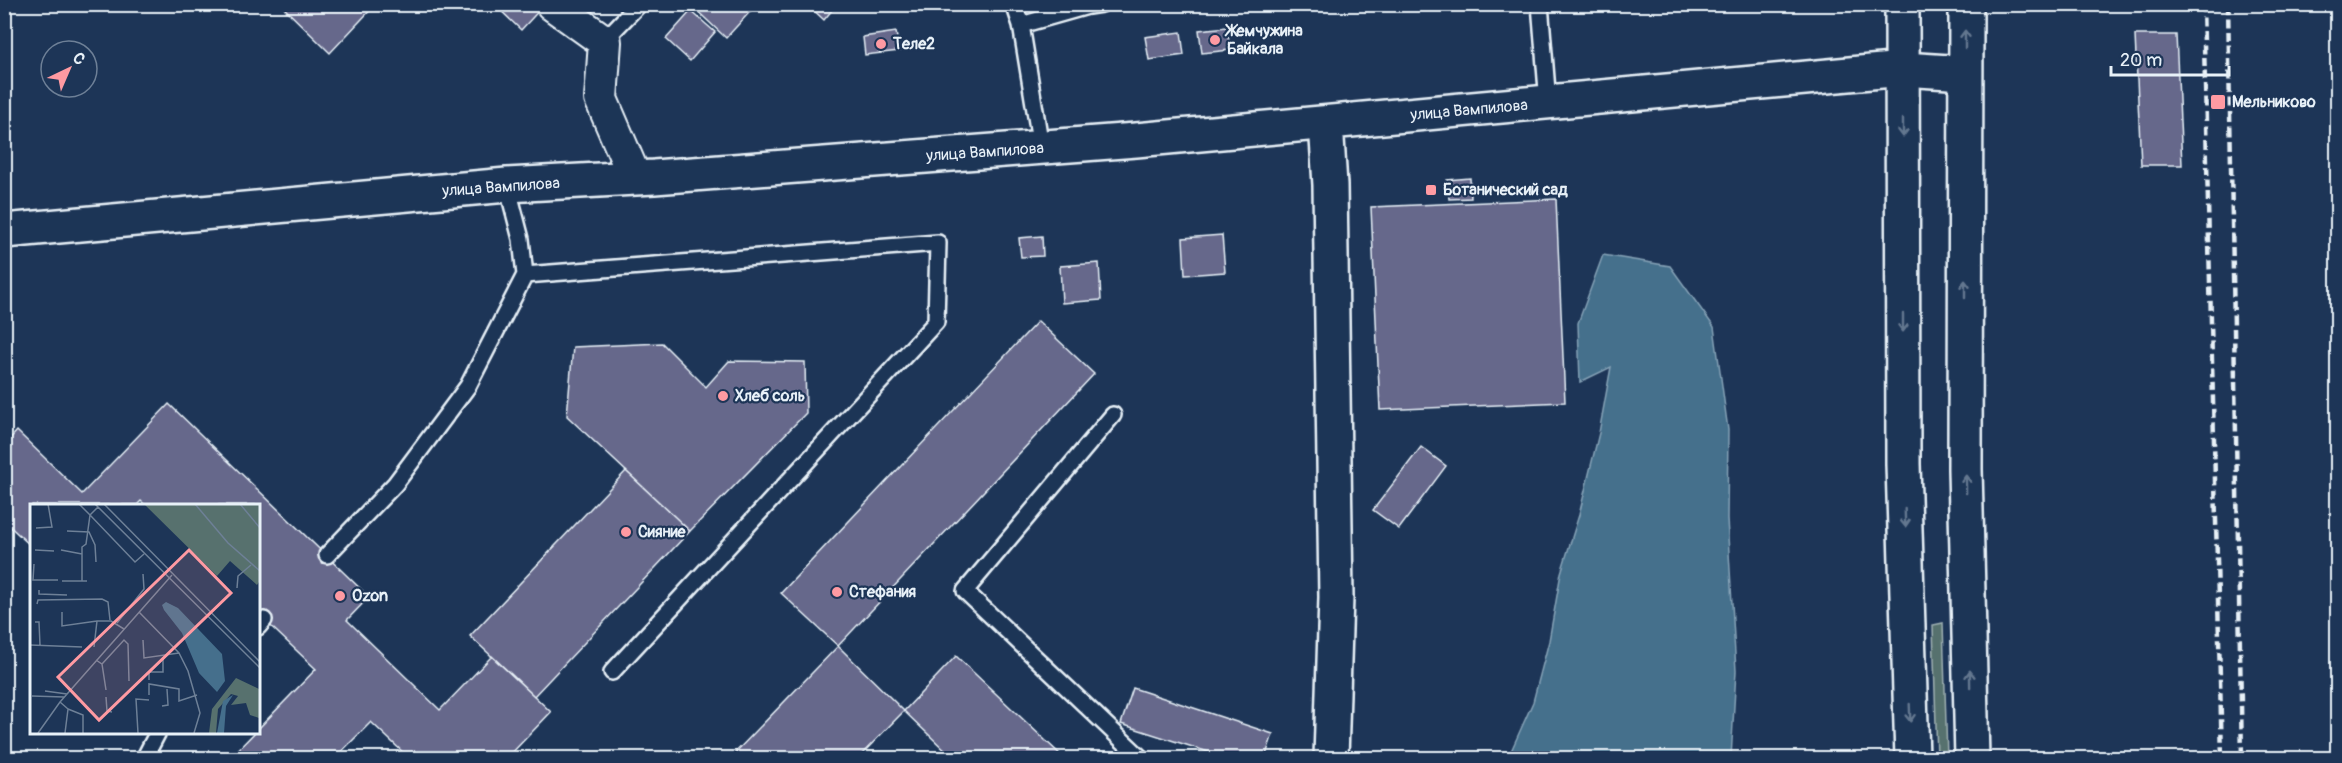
<svg xmlns="http://www.w3.org/2000/svg" width="2342" height="763" font-family="Pangolin,sans-serif">
<rect width="100%" height="100%" fill="#1d3557"/>
<filter id="ink" filterUnits="userSpaceOnUse"><feTurbulence type="fractalNoise" baseFrequency=".0167" numOctaves="2"/><feDisplacementMap in="SourceGraphic" scale="12" xChannelSelector="R" yChannelSelector="G"/><feConvolveMatrix kernelMatrix="1 2 1 2 8 2 1 2 1" color-interpolation-filters="sRGB"/></filter>
<g filter="url(#ink)">
<path fill="#57716e" stroke="#a0b1b3" stroke-width="1.5" d="M 1943,623 L 1947,758 L 1937,758 L 1933,625 Z"/>
<path fill="#456f8c" stroke="#86a3b7" stroke-width="1.5" d="M 1603,255 L 1670,266 L 1714,327 L 1728,430 L 1727,519 L 1736,671 L 1731,758 L 1508,758 L 1533,702 L 1549,641 L 1561,573 L 1579,515 L 1599,433 L 1611,367 L 1580,382 L 1578,323 Z"/>
<path fill="#66678b" stroke="#e8f1f8" stroke-width="1.5" d="M 280,4 L 376,4 L 330,53 Z
M 494,4 L 545,4 L 521,30 Z
M 690,4 L 757,4 L 726,38 Z
M 807,4 L 837,4 L 824,20 Z
M 691,11 L 715,32 L 690,61 L 666,39 Z
M 1227,27 L 1230,50 L 1202,53 L 1199,30 Z
M 896,32 L 899,51 L 865,55 L 863,37 Z
M 1181,32 L 1184,55 L 1149,60 L 1145,37 Z
M 2135,35 L 2176,35 L 2182,165 L 2141,165 Z
M 1470,178 L 1471,198 L 1449,199 L 1447,180 Z
M 1556,199 L 1565,402 L 1380,410 L 1371,207 Z
M 1222,235 L 1225,272 L 1185,275 L 1183,238 Z
M 1042,236 L 1043,256 L 1021,257 L 1019,238 Z
M 1099,263 L 1101,300 L 1062,303 L 1060,266 Z
M 1038,321 L 1094,374 L 838,646 L 781,593 Z
M 662,343 L 706,387 L 729,361 L 805,362 L 806,413 L 690,531 L 567,416 L 573,347 Z
M 169,404 L 369,597 L 347,620 L 440,710 L 492,656 L 551,712 L 507,758 L 409,758 L 371,722 L 335,758 L 230,758 L 316,669 L 258,614 L 258,505 L 145,505 L 141,501 L 137,505 L 32,505 L 32,547 L 4,521 L 4,445 L 17,431 L 82,494 Z
M 1421,447 L 1446,466 L 1399,529 L 1373,510 Z
M 626,471 L 690,531 L 534,696 L 470,636 Z
M 838,646 L 904,711 L 858,758 L 730,758 Z
M 956,656 L 1064,758 L 953,758 L 904,711 Z
M 1133,688 L 1273,734 L 1265,758 L 1227,758 L 1121,724 Z"/>
<g fill="none" stroke-linecap="round" stroke-linejoin="round">
<defs>
<path id="lane" d="M 1014,4 L 1021,25 L 1041,147
M 1540,4 L 1548,103
M 1021,25 L 1088,6 L 1101,4
M 614,30 L 639,4
M 507,185 L 521,239 L 525,275 L 938,243 L 936,322 L 612,672
M 1113,415 L 965,591 L 1141,758
M 327,555 L 395,484 L 468,386 L 525,275
M 258,627 L 264,620
M 149,758 L 146,755 L 158,732"/>
<path id="street" d="M 552,4 L 605,42 L 601,99 L 635,178"/>
<path id="secondary" d="M 1326,123 L 1330,185 L 1336,597 L 1331,758
M 4,231 L 507,185 L 654,177 L 1136,140 L 1903,69 L 1965,73"/>
<path id="primary" d="M 1902,4 L 1903,464 L 1912,758
M 1966,4 L 1965,469 L 1972,758"/>
</defs>
<use href="#lane" stroke="#e8f1f8" stroke-width="20"/>
<use href="#street" stroke="#e8f1f8" stroke-width="36"/>
<use href="#secondary" stroke="#e8f1f8" stroke-width="38"/>
<use href="#primary" stroke="#e8f1f8" stroke-width="38"/>
<use href="#lane" stroke="#1d3557" stroke-width="15"/>
<use href="#street" stroke="#1d3557" stroke-width="32"/>
<use href="#secondary" stroke="#1d3557" stroke-width="33"/>
<use href="#primary" stroke="#1d3557" stroke-width="33"/>
<path stroke="#e8f1f8" stroke-width="4.5" stroke-dasharray="9 4.5" stroke-linecap="butt" d="M 2203,4 L 2222,758
M 2228,4 L 2242,758"/>
</g>
<defs><path id="oneway-shaft" d="M-6 0H5M1.5-3L5.5 0L1.5 3" fill="none" stroke-width="1.6" stroke-linecap="round" stroke-linejoin="round" transform="scale(1.5)"/></defs>
<g stroke="#64778f">
<use href="#oneway-shaft" transform="translate(1965 39) rotate(-90)"/>
<use href="#oneway-shaft" transform="translate(1903 128) rotate(90)"/>
<use href="#oneway-shaft" transform="translate(1965 289) rotate(-90)"/>
<use href="#oneway-shaft" transform="translate(1903 323) rotate(90)"/>
<use href="#oneway-shaft" transform="translate(1966 484) rotate(-91)"/>
<use href="#oneway-shaft" transform="translate(1905 518) rotate(88)"/>
<use href="#oneway-shaft" transform="translate(1970 679) rotate(-91)"/>
<use href="#oneway-shaft" transform="translate(1910 713) rotate(88)"/>
</g>
</g>
<g fill="#ff9aa2" stroke="#1d3557" stroke-width="2">
<circle cx="1215" cy="40" r="6"/>
<circle cx="881" cy="44" r="6"/>
<rect x="2210" y="94" width="16" height="16" rx="3"/>
<rect x="1425" y="184" width="12" height="12" rx="3"/>
<circle cx="723" cy="396" r="6"/>
<circle cx="626" cy="532" r="6"/>
<circle cx="837" cy="592" r="6"/>
<circle cx="340" cy="596" r="6"/>
</g>
<g text-anchor="middle" dominant-baseline="central" stroke-width="4.5" stroke-linejoin="round" paint-order="stroke">
<g font-size="16" font-weight="bold" fill="#e8f1f8" stroke="#1d3557" text-anchor="start">
<text x="1227" y="31">Жемчужина<tspan x="1227" dy="18">Байкала</tspan></text>
<text x="893" y="44">Теле2</text>
<text x="2232" y="102">Мельниково</text>
<text x="1443" y="190">Ботанический сад</text>
<text x="735" y="396">Хлеб соль</text>
<text x="638" y="532">Сияние</text>
<text x="849" y="592">Стефания</text>
<text x="352" y="596">Ozon</text>
</g>
<g font-size="16" fill="#e8f1f8" stroke="#1d3557">
<text transform="translate(1469 110) rotate(-5)">улица Вампилова</text>
<text transform="translate(985 152) rotate(-4)">улица Вампилова</text>
<text transform="translate(501 187) rotate(-4)">улица Вампилова</text>
</g>
</g>
<g transform="translate(30 504)">
<rect width="230" height="230" fill="#1d3557"/>
<path d="M 114,0 L 229,0 L 229,78 L 227,81 L 200,57 L 187,72 ZM 206,174 L 229,185 L 229,214 L 220,211 L 216,199 L 201,201 L 208,192 L 201,190 L 188,205 L 186,229 L 179,229 L 182,205 Z" fill="#57716e"/>
<path d="M 136,98 L 148,104 L 192,150 L 195,177 L 187,188 L 169,169 L 152,129 L 134,106 L 132,101 ZM 203,191 L 196,202 L 194,229 L 187,229 L 193,197 Z" fill="#456f8c"/>
<path fill="none" stroke="#6e8097" stroke-width="1.5" d="M 49,0 L 60,11 L 68,3M 65,0 L 230,164M 74,0 L 230,158M 165,0 L 198,39 L 230,67M 210,0 L 230,24M 60,11 L 105,58 L 114,50M 6,24 L 22,23 L 18,0M 37,27 L 59,28 L 65,41 L 66,58M 5,46 L 24,47M 31,46 L 52,50M 4,60 L 3,76 L 28,76M 32,77 L 52,77M 57,77 L 52,77 L 52,43 L 56,40 L 60,11M 207,84 L 208,72 L 221,61M 9,86 L 9,90 L 37,91M 7,100 L 8,96 L 72,95 L 78,98 L 80,116M 32,108 L 32,122 L 67,117M 109,108 L 149,149 L 158,167 L 170,209 L 164,229M 5,118 L 9,118 L 10,141M 87,119 L 114,85 L 113,70M 113,136 L 114,154 L 149,149M 0,141 L 52,143M 64,143 L 67,117 L 81,117 L 94,125M 66,156 L 72,160 L 94,136 L 98,140 L 99,177M 72,160 L 76,186M 119,176 L 119,168 L 133,168 L 133,154M 15,187 L 37,190M 119,191 L 119,180 L 149,185 L 149,197 L 167,191M 2,192 L 34,193M 76,193 L 77,207 L 82,208M 30,198 L 38,205 L 35,229M 132,202 L 138,201 L 137,185M 38,205 L 53,211 L 53,229M 8,229 L 30,198 L 142,71M 108,229 L 106,195 L 119,196"/>
<path fill="#ff9aa2" fill-opacity="0.15" stroke="#ff9aa2" stroke-width="3" d="M 159,46 L 201,89 L 69,216 L 28,173 Z"/>
<rect width="230" height="230" fill="none" stroke="#e8f1f8" stroke-width="3"/>
</g>
<rect width="2342" height="763" fill="none" stroke="#1d3557" stroke-width="24"/>
<rect x="12" y="12" width="2318" height="739" fill="none" stroke="#e8f1f8" stroke-width="2" filter="url(#ink)"/>
<g transform="translate(69 69) rotate(44)"><circle r="28" fill="#1d3557" stroke="#6e8097" stroke-width="1.5"/>
<path d="M0-4.5L10 22L0 15L-10 22Z" fill="#ff9aa2"/>
<text y="-9" font-size="16" font-weight="bold" text-anchor="middle" fill="#e8f1f8">С</text>
</g>
<path d="M2111 66v9h118v-9" fill="none" stroke="#e8f1f8" stroke-width="3"/>
<text x="2120" y="66" font-size="18" fill="#e8f1f8" stroke="#1d3557" stroke-width="4.5" paint-order="stroke">20 m</text>
</svg>
